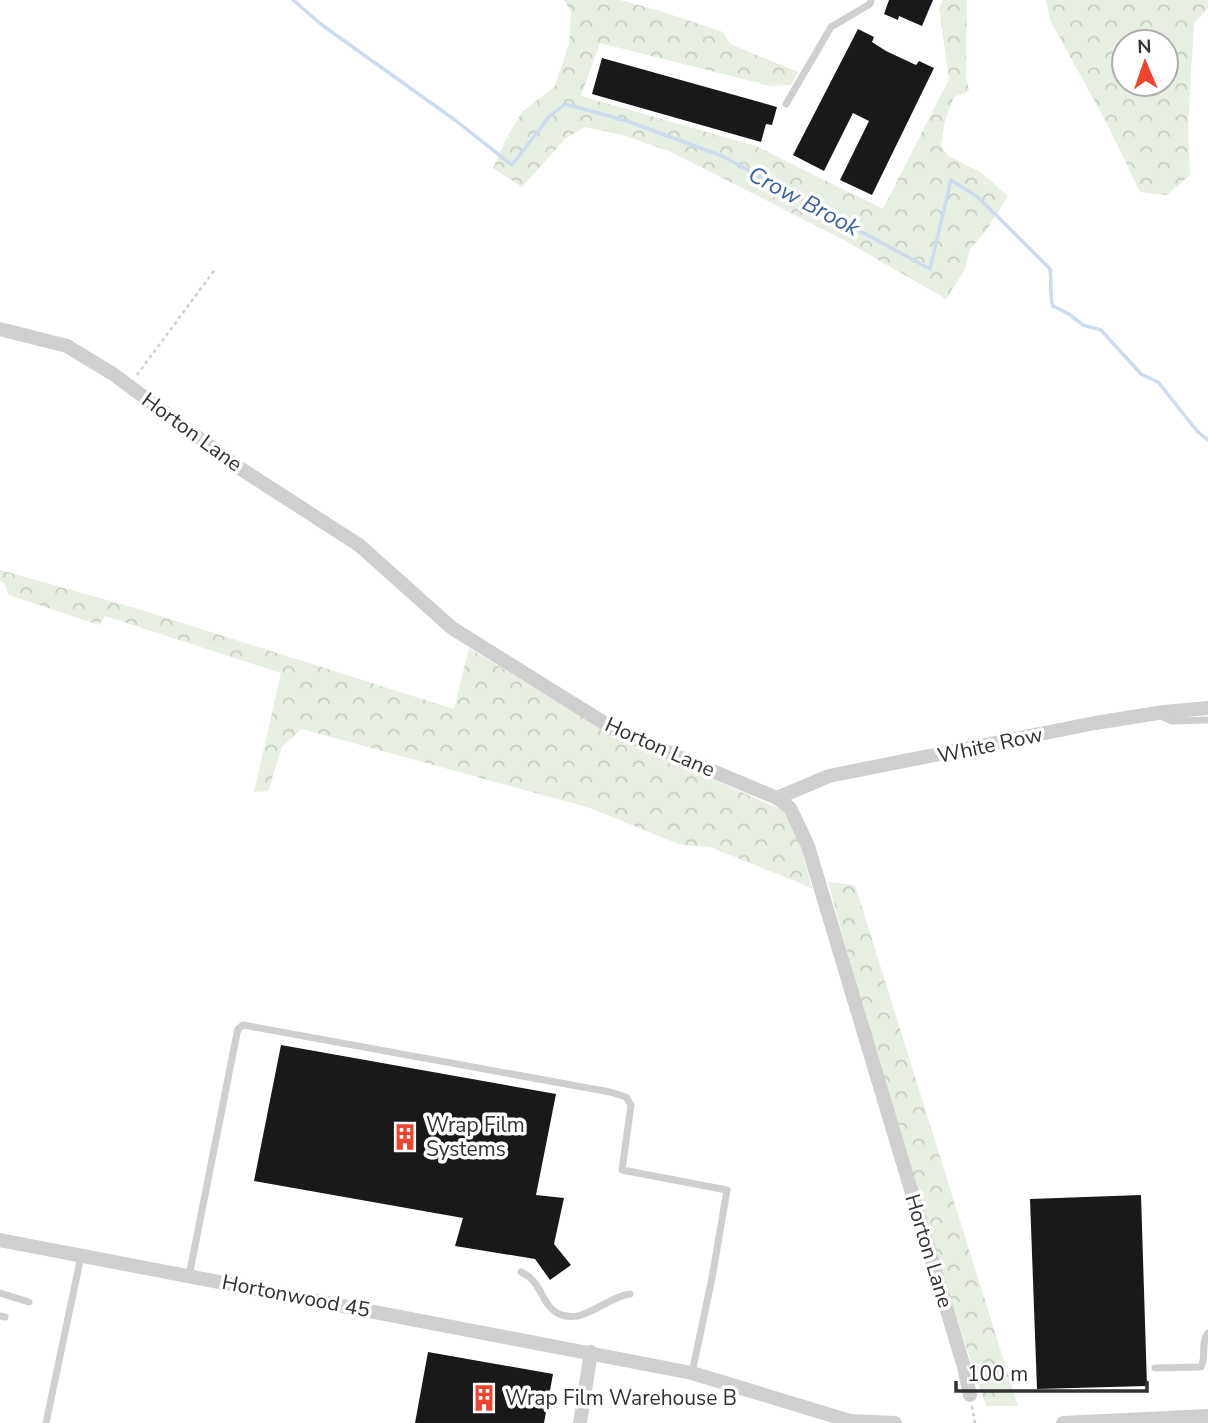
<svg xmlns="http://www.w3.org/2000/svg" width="1208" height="1423" font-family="'Nunito Sans',sans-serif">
<defs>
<pattern id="forest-crowns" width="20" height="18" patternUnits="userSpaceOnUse" patternTransform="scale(1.75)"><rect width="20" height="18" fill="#e6efe1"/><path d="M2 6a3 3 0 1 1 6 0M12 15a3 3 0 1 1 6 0" fill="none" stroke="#c6cdc2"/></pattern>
</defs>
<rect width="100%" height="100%" fill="#fff"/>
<path fill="url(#forest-crowns)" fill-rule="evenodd" d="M 564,0 L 620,0 L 660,11 L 723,32 L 730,44 L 798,72 L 791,85 L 771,86 L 600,43 L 581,96 L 756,146 L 883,209 L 949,79 L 939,8 L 943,0 L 967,0 L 966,76 L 969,91 L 954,97 L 945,120 L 941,145 L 947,155 L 982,173 L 1008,196 L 986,231 L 970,249 L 965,269 L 946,299 L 842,239 L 669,151 L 622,135 L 585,127 L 566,138 L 522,187 L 493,168 L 507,137 L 522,112 L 555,86 L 569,44 L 571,12 Z
M 1046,0 L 1208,0 L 1208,8 L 1194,23 L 1188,127 L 1190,175 L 1167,195 L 1140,192 L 1106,122 L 1050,20 ZM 1124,42 L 1166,42 L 1166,84 L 1124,84 Z
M 0,570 L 135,608 L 454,709 L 469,648 L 607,732 L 782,810 L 796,829 L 812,888 L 710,847 L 681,845 L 587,807 L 302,729 L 282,747 L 268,791 L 254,792 L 281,673 L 105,616 L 99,625 L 9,595 L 4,583 L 0,581 Z
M 828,882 L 855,885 L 1018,1406 L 986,1406 C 927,1233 876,1058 828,882 Z"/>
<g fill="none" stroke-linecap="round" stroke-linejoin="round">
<path stroke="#cddbef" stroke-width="3.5" d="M 293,0 L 322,25 L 455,120 L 512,165 L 549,117 L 565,104 L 627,121 L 722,156 L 930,269 L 951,180 L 979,198 L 1050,269 C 1052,282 1049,294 1053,306 L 1069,314 L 1083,325 L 1101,330 L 1141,374 L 1158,382 L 1197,431 L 1208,440"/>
</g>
<path fill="#191919" d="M 889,0 L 933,0 L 922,26 L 899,16 L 898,20 L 884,14 Z
M 858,29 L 874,37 L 872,42 L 886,51 L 916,65 L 919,61 L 934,68 L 872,195 L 840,180 L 869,121 L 853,113 L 824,171 L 793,155 Z
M 602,58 L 777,107 L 772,125 L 766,124 L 761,142 L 592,94 Z
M 281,1045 L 556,1094 L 536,1195 L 564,1198 L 554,1244 L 571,1265 L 550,1280 L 535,1259 L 455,1246 L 463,1218 L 254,1181 Z
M 1141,1195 L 1147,1386 L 1037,1389 L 1030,1199 Z
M 428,1352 L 553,1374 L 544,1423 L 415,1423 Z"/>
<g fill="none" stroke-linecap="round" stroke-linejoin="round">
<path stroke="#cfcfcf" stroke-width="2.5" stroke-dasharray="3.5 3.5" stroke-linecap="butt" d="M 137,375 L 216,268
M 972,1406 L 975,1423"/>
<path stroke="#cfcfcf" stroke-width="7" d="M 786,104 L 831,27 L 870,4 L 871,0
M 1158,715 L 1172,721 L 1208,720
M 521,1272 C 542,1281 541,1304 557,1313 C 582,1327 607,1296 630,1294
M 189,1276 L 236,1038 L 238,1029 L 243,1025 L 610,1092 L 626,1097 L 631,1105 L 622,1170 L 727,1190 L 712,1278 L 692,1373
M 0,1293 L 29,1302
M 0,1316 L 5,1317
M 1155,1368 L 1201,1367 C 1207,1356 1200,1343 1208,1333
M 46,1423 L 81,1256"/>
<path stroke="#cfcfcf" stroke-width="14" d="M 0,329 L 67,346 L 113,374 L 241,469 L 359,545 L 452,628 L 617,731 L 777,798 L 790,808 L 808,846 L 964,1367 L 970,1395
M 777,798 L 829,776 L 1095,723 L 1164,712 L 1208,708
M 0,1240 L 692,1373 L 850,1421 L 895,1423
M 580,1423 L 591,1352
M 1063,1423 L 1208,1416"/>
</g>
<defs>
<symbol id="building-bare" viewBox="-9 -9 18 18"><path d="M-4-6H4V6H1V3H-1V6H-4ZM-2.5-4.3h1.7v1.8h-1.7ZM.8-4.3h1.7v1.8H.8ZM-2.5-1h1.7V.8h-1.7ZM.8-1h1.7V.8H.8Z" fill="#ef442f" stroke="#fff" stroke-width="2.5" paint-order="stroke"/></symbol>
</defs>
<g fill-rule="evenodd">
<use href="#building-bare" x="386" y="1118" width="38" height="38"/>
<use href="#building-bare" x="465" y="1379" width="38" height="38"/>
</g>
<g text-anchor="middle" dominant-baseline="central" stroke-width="7" stroke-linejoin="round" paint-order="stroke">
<g font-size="21" fill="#323232" stroke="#fff">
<text transform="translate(192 432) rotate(36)">Horton Lane</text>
<text transform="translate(990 745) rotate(-12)">White Row</text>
<text transform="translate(660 747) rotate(24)">Horton Lane</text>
<text transform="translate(929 1251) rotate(73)">Horton Lane</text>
<text transform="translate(296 1296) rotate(11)">Hortonwood 45</text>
</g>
<g font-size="21" fill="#323232" stroke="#fff" text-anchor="start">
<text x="426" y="1125">Wrap Film<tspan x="426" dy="24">Systems</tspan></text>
<text x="505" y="1398">Wrap Film Warehouse B</text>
</g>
<g font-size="23" font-style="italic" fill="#3a639b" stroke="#fff">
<text transform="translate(804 201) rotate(28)">Crow Brook</text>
</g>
</g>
<g transform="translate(1145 63) rotate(358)"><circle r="33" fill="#ffffff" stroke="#adadad" stroke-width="2"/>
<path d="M0-5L12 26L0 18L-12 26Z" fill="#ef442f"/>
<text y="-10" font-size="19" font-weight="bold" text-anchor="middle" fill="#323232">N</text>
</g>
<path d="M956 1381v10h191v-10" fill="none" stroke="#323232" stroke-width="3.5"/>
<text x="967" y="1381" font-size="21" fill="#323232" stroke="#ffffff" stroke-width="5" paint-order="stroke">100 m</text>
</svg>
